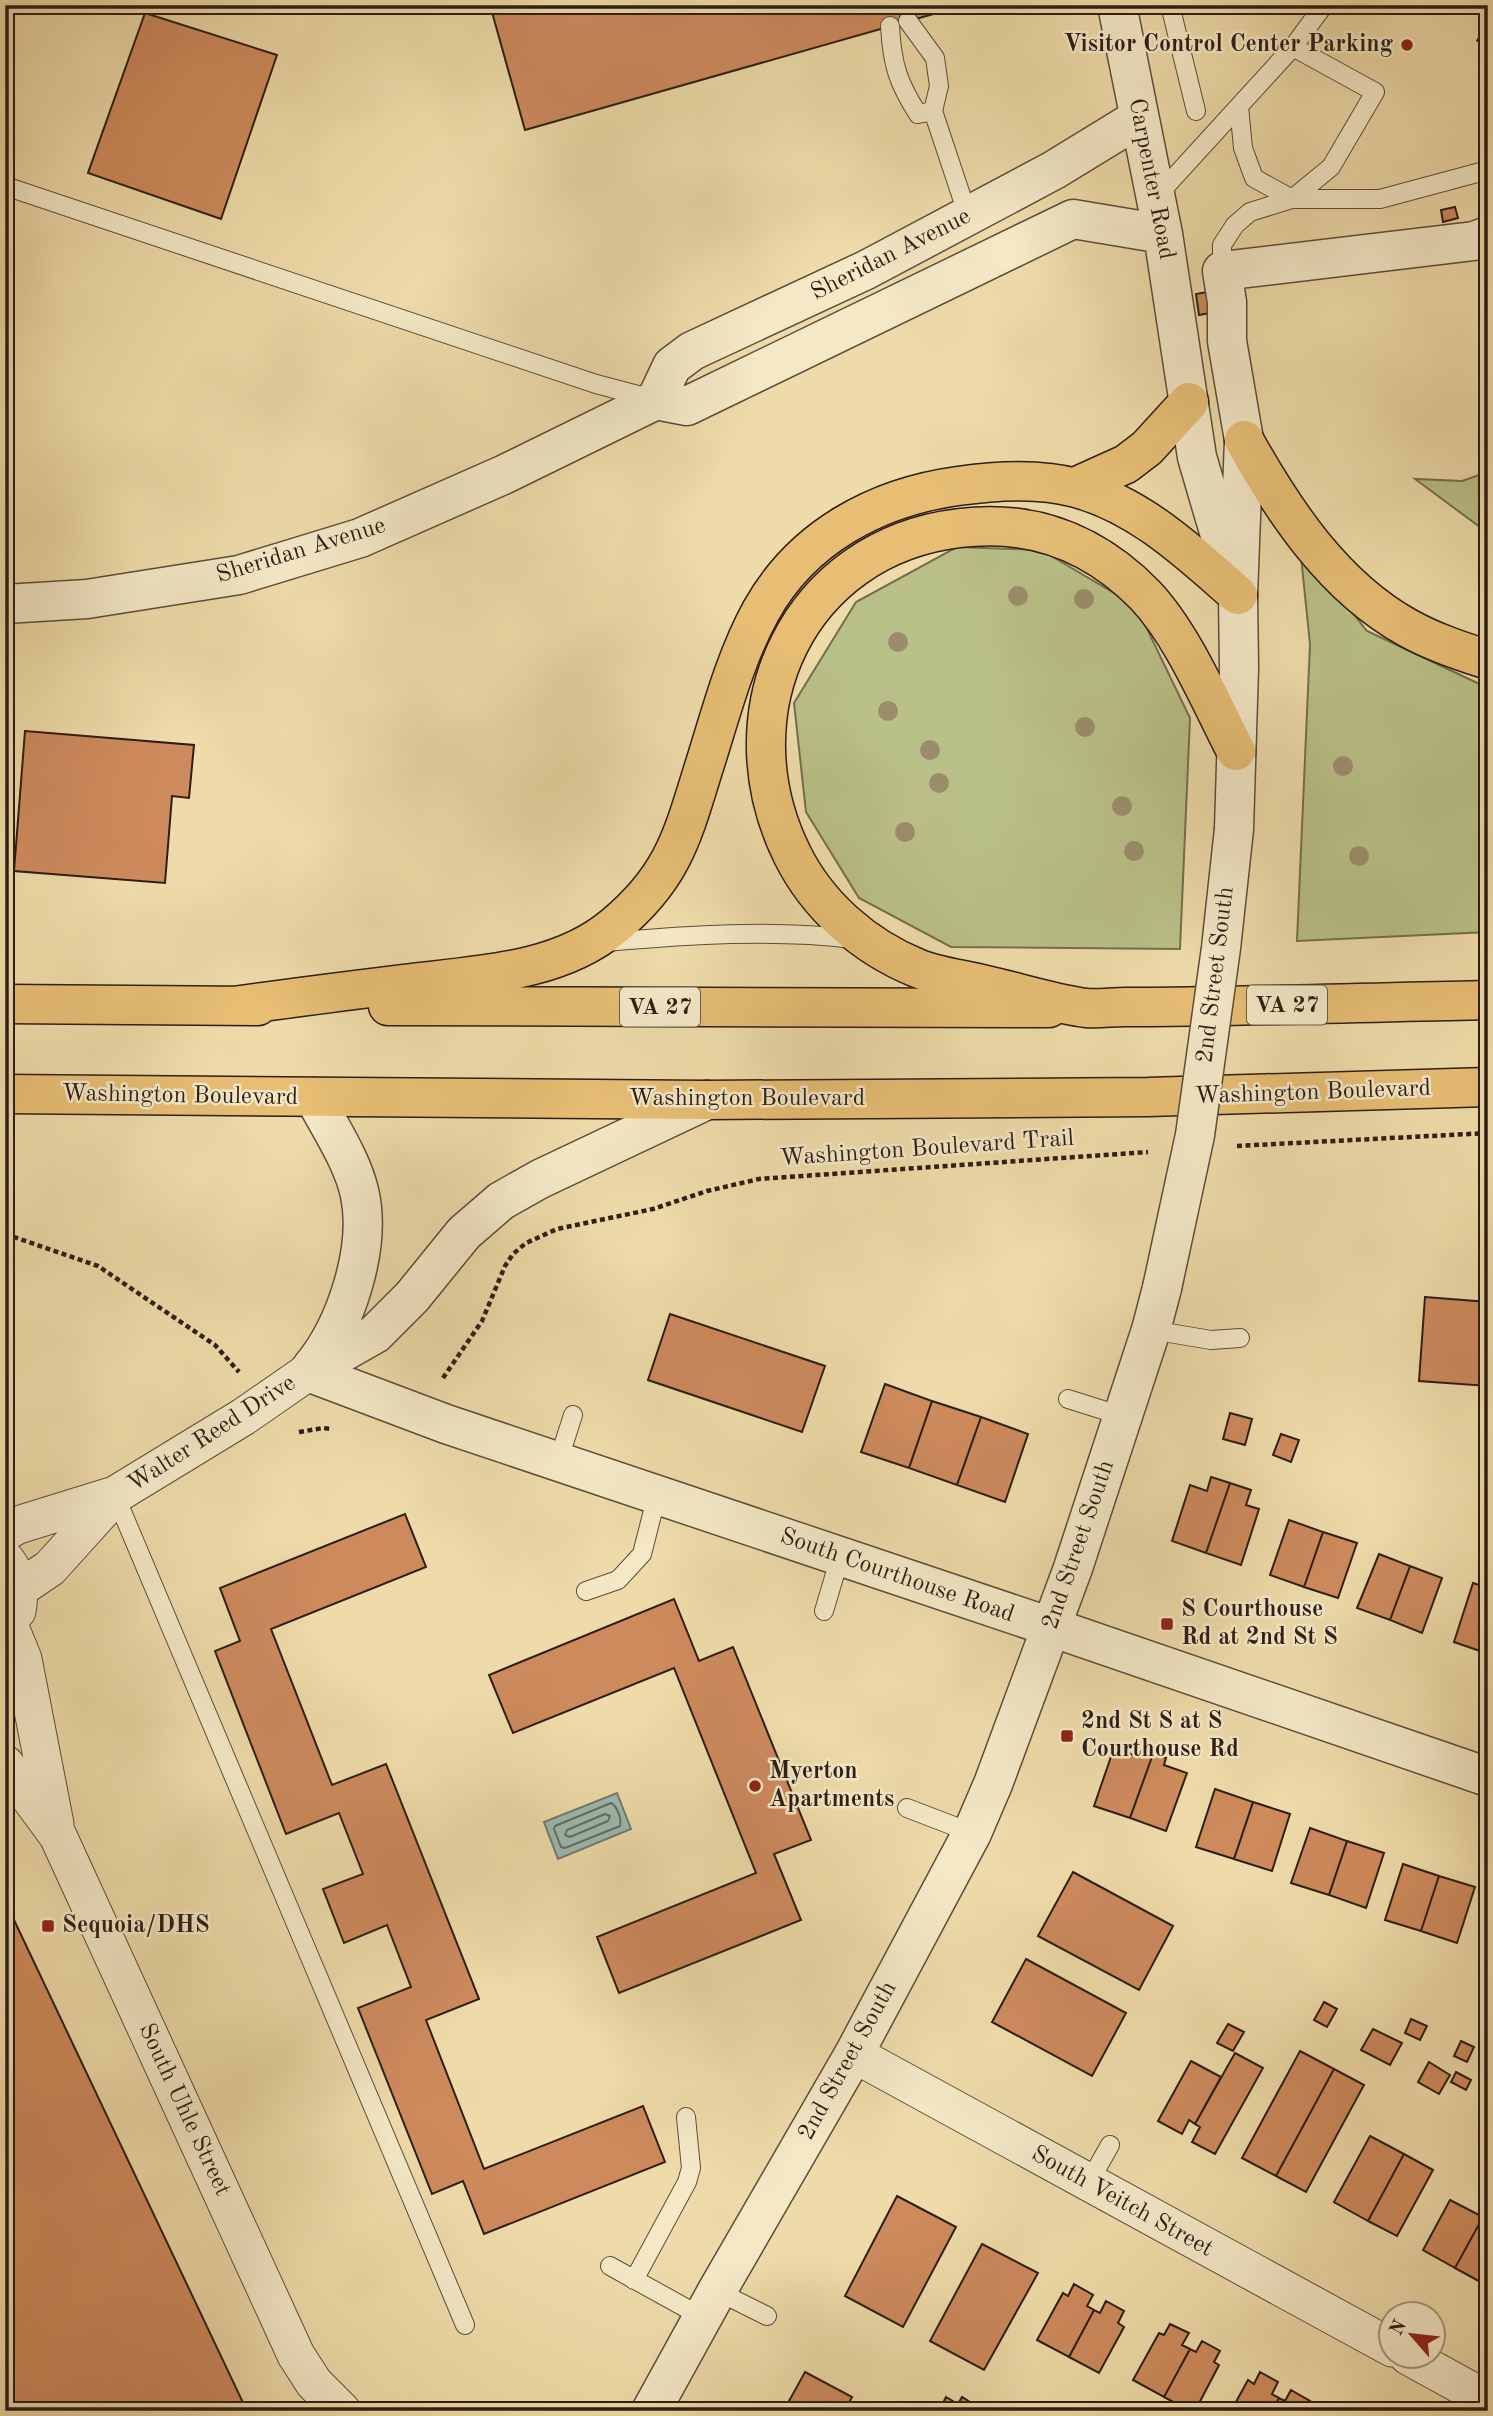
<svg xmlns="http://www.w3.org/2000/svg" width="1493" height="2416" font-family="'Old Standard TT',serif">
<rect width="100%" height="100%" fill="#eedba9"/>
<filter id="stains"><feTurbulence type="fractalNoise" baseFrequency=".00286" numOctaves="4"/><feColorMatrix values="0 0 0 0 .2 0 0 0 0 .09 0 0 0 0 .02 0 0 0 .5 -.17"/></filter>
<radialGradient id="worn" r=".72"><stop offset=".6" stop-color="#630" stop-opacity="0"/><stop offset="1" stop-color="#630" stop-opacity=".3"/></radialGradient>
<path fill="#b9c087" stroke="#736e4e" stroke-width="2" d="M 1488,472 L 1488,533 L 1415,479 L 1462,481 Z
M 957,547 L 1041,550 L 1136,606 L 1190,718 L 1180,949 L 951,947 L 859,898 L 806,812 L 794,703 L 856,602 Z
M 1300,547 L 1367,631 L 1488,688 L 1488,932 L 1297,941 L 1310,644 Z"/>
<path fill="#9bbab0" stroke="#6f7b72" stroke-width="2" d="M 617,1793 L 631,1829 L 558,1859 L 544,1822 Z"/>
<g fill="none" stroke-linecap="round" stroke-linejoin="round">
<path stroke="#646c63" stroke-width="2" d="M 611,1803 C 617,1806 622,1819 620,1826 L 565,1848 L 561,1847 L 554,1829 L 555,1826 Z
M 605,1814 L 610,1816 L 608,1821 L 570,1837 L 565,1835 L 567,1830 Z"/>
</g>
<path fill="#cd8a5d" stroke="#2d1d16" stroke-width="2" d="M 490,5 L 965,5 L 525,130 Z
M 145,13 L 277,55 L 221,219 L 88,173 Z
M 1455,207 L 1458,218 L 1443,222 L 1441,210 Z
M 1213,291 L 1216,312 L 1199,315 L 1196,294 Z
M 25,731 L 194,745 L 189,798 L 172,796 L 165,883 L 14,871 Z
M 1425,1297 L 1488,1302 L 1488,1386 L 1419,1381 Z
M 670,1314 L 825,1366 L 802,1432 L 648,1380 Z
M 885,1384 L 932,1401 L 909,1468 L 861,1452 Z
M 932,1401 L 981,1417 L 957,1485 L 909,1468 Z
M 1230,1413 L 1252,1419 L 1245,1445 L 1223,1439 Z
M 981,1417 L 1028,1434 L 1005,1502 L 957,1485 Z
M 1281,1434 L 1299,1440 L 1291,1462 L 1273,1455 Z
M 1211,1477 L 1230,1483 L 1206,1553 L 1172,1541 L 1190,1485 L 1207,1491 Z
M 1230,1483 L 1251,1490 L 1246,1505 L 1259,1509 L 1241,1565 L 1206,1553 Z
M 405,1514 L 426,1567 L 271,1629 L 332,1785 L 386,1764 L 479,1999 L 426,2020 L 484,2169 L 643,2106 L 665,2162 L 484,2234 L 463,2181 L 432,2194 L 358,2008 L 411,1987 L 387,1925 L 344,1943 L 323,1889 L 363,1874 L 339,1813 L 286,1834 L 215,1651 L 240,1641 L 220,1588 Z
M 1289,1520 L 1323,1532 L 1304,1587 L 1270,1575 Z
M 1323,1532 L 1357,1543 L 1338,1598 L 1304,1587 Z
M 1379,1554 L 1410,1566 L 1390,1620 L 1357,1608 Z
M 1410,1566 L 1442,1578 L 1422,1633 L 1390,1620 Z
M 1473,1583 L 1488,1588 L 1486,1653 L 1454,1642 Z
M 674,1599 L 699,1661 L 733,1647 L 811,1840 L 774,1854 L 801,1920 L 619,1993 L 597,1937 L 756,1873 L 674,1668 L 513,1733 L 489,1675 Z
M 1114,1748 L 1136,1756 L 1138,1748 L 1153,1754 L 1130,1818 L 1094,1806 Z
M 1153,1754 L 1166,1758 L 1164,1765 L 1187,1773 L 1166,1831 L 1130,1818 Z
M 1215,1789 L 1253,1802 L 1234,1859 L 1196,1847 Z
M 1253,1802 L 1290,1814 L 1272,1871 L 1234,1859 Z
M 1310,1828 L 1347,1841 L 1329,1895 L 1291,1883 Z
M 1347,1841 L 1384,1853 L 1366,1908 L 1329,1895 Z
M 1403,1864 L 1439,1876 L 1421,1931 L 1385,1920 Z
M 1073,1872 L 1173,1926 L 1139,1990 L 1038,1936 Z
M 1439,1876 L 1475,1887 L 1457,1943 L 1421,1931 Z
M 5,1901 L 247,2411 L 11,2411 L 7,2403 L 5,2404 Z
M 1488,1935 L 1488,1958 L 1480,1955 Z
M 1026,1959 L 1126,2013 L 1092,2076 L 992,2022 Z
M 1324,2002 L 1337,2009 L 1327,2027 L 1314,2020 Z
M 1411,2019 L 1427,2026 L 1420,2040 L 1405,2033 Z
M 1228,2024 L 1244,2032 L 1233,2051 L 1217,2043 Z
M 1373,2029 L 1402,2043 L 1390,2065 L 1361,2050 Z
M 1461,2041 L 1474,2047 L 1467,2062 L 1454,2056 Z
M 1300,2051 L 1334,2069 L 1276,2176 L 1242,2158 Z
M 1235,2053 L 1263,2068 L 1215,2154 L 1192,2142 L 1200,2127 L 1195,2124 Z
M 1191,2061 L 1221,2077 L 1195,2124 L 1189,2120 L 1182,2134 L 1158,2121 Z
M 1429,2062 L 1450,2075 L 1439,2094 L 1418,2082 Z
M 1334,2069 L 1364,2085 L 1306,2192 L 1276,2176 Z
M 1456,2072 L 1471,2080 L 1466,2090 L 1451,2082 Z
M 1370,2136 L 1404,2154 L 1368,2221 L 1334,2202 Z
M 1404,2154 L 1433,2170 L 1397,2236 L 1368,2221 Z
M 897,2196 L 956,2227 L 903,2327 L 845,2296 Z
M 1450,2200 L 1483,2217 L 1455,2268 L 1423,2250 Z
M 1483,2217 L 1488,2220 L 1488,2281 L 1486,2285 L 1455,2268 Z
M 982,2244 L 1038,2273 L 984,2370 L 930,2341 Z
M 1074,2284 L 1093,2295 L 1087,2306 L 1094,2310 L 1069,2357 L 1037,2340 L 1063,2293 L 1068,2296 Z
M 1106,2301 L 1124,2311 L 1118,2323 L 1124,2327 L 1099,2373 L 1069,2357 L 1094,2310 L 1100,2313 Z
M 1170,2324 L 1189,2333 L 1182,2345 L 1190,2349 L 1164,2397 L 1133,2380 L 1159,2333 L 1164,2335 Z
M 1202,2341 L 1220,2351 L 1214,2362 L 1219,2365 L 1195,2411 L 1190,2411 L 1164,2397 L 1190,2349 L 1196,2352 Z
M 805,2372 L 852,2397 L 845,2411 L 808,2411 L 789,2401 Z
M 1260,2372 L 1278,2382 L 1272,2394 L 1279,2398 L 1272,2411 L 1231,2411 L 1248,2380 L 1254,2384 Z
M 1291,2390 L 1310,2401 L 1305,2411 L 1272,2411 L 1279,2398 L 1285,2401 Z
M 946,2397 L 958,2404 L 962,2397 L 981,2409 L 980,2411 L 948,2411 L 941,2407 Z
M 789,2401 L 808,2411 L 784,2411 Z"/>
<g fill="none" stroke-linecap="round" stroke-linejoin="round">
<defs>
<path id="service" d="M 1170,5 L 1196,111
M 908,21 L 935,58 L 939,86 L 933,111 L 968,216
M 890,26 C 892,64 898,83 918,114 L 933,111
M 1239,106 L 1243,148 L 1254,178 L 1292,199 L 1331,167 L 1375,92 L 1293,47
M 5,186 L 596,384 L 649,398
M 1156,197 L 1293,47 L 1324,5
M 1222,271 L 1222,245 L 1235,225 L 1250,212 L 1292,199 L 1380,199 L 1488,170
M 606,942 C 688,935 772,929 854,939
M 1151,1330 L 1211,1340 L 1240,1338
M 1068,1399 L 1122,1416
M 558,1462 L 573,1415
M 115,1495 L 465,2325
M 586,1591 L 618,1580 L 642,1554 L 657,1495
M 824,1611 L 840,1557
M 907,1808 L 972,1833
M 1088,2184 L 1110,2145
M 610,2266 L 702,2317
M 634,2280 L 687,2182 L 691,2168 L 686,2117
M 717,2291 L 767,2316"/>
<path id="minor" d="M 5,1532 L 18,1525 L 115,1495 L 243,1417 L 308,1372
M 5,1559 C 18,1575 21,1591 17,1611
M 19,1589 L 50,1568 L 115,1496
M 10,1627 L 23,1659 L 55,1824
M 5,1764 L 58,1836 L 296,2355 L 314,2383 L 342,2411
M 854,2054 L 1392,2348
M 1408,2356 L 1488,2400"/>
<path id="tertiary" d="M 1117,5 L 1163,234 L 1197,457 L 1229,566
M 656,400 L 672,366 L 692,351 L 866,270 L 1054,170 L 1139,118
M 5,604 L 87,599 L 239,575 L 360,538 L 503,475 L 656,400 L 687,406 L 1073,219 L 1163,234
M 1234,829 L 1239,668 L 1238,595 L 1244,440 L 1227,341 L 1227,302 L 1222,271 L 1474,241 L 1488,236
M 311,1368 C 346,1326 371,1249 360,1195 C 353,1161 330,1128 314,1097
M 308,1372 L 446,1424 L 1051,1627 L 1488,1777
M 308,1372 L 375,1334 L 412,1297 L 464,1233 L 501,1201 L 540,1179 L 707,1100
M 651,2411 L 717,2291 L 854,2054 L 972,1833 L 993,1784 L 1073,1568 L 1151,1330 L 1162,1288"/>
<path id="trunk" d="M 1075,487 L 1126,464 L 1147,448 L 1189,402
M 5,1004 L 258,1006
M 234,1006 C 290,998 346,991 403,984 C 473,975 557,974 614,926 C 672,878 682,838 703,770 C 720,717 734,660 761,611 C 802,537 877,497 958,486 C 993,481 1041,478 1076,488 C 1140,505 1190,553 1238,595
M 388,1006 L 1049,1008
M 5,1094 L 707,1100"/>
<path id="motorway" d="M 1244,440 C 1284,512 1334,587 1408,628 C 1433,642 1461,651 1488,660
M 1236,751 C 1211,703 1183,635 1145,595 C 1094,543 1033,519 960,528 C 798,547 722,712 792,854 C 817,905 863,946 917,968 C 938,977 964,979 986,985 C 1017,992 1055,1004 1086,1008 C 1099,1009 1112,1007 1125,1007 C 1151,1007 1178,1007 1204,1006 C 1299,1005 1393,1002 1488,1000
M 707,1100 L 1148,1097 L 1488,1087"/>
</defs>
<use href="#service" stroke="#5d4c3b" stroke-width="20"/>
<use href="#minor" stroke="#5d4c3b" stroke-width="39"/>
<use href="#tertiary" stroke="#5d4c3b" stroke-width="41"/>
<use href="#trunk" stroke="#2d1d16" stroke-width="41"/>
<use href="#motorway" stroke="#2d1d16" stroke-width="41"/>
<path stroke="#2d1d16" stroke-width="4.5" stroke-dasharray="5 3.5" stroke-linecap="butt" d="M 1477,39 L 1488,45
M 1237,1146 L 1488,1133
M 5,1236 L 11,1236 L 98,1266 L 215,1345 L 239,1372
M 443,1378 L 482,1321 L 505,1266 L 513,1254 L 526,1243 L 557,1229 L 653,1209 L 707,1191 L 759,1179 L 1148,1152
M 299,1432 L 323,1428 L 332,1429"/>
<use href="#service" stroke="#f4e8c7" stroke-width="18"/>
<use href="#minor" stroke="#f4e8c7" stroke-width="37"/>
<use href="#tertiary" stroke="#f4e8c7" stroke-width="38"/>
<use href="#trunk" stroke="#e7be74" stroke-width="38"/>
<use href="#motorway" stroke="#e7be74" stroke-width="38"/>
<defs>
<path id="tertiary-bridge" d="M 1162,1288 L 1195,1135 L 1221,948 L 1234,829"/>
</defs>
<use href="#tertiary-bridge" stroke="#5d4c3b" stroke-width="41" stroke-linecap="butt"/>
<use href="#tertiary-bridge" stroke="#f4e8c7" stroke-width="38"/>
</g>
<g fill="#9b8d6b">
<circle cx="1018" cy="596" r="10"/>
<circle cx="1084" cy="599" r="10"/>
<circle cx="898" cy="642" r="10"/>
<circle cx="888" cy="711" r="10"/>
<circle cx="1085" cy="727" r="10"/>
<circle cx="930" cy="750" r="10"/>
<circle cx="1343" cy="766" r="10"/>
<circle cx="939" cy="783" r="10"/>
<circle cx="1122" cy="806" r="10"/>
<circle cx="905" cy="832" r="10"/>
<circle cx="1134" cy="851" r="10"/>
<circle cx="1359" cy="856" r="10"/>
</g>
<g fill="#8f2418" stroke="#f4e8c7" stroke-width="2.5">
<circle cx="1407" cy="45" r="7"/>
<rect x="1160" y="1617" width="14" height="14" rx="3.5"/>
<rect x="1060" y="1729" width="14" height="14" rx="3.5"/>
<circle cx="755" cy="1786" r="7"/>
<rect x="41" y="1919" width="14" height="14" rx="3.5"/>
</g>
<g text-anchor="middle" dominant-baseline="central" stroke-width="5" stroke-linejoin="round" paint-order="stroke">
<g fill="#f4e8c7" stroke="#695a4b" stroke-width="2">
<rect x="1247" y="985.5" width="80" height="39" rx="5"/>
<rect x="620" y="987.5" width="80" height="39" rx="5"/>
</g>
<g font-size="23" font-weight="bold" fill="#2d1d16">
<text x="1287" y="1005">VA 27</text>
<text x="660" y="1007">VA 27</text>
</g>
<g font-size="24" font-weight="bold" fill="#2d1d16" stroke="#f4e8c7" text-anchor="start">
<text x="1393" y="45" text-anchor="end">Visitor Control Center Parking</text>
<text x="1181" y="1610">S Courthouse<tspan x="1181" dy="28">Rd at 2nd St S</tspan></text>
<text x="1081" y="1722">2nd St S at S<tspan x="1081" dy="28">Courthouse Rd</tspan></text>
<text x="769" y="1772">Myerton<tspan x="769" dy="28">Apartments</tspan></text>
<text x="62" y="1926">Sequoia/DHS</text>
</g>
<g font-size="24" fill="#2d1d16" stroke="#f4e8c7">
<text transform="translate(1151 179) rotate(79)">Carpenter Road</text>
<text transform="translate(891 255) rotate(-27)">Sheridan Avenue</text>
<text transform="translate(301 551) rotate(-17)">Sheridan Avenue</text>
<text transform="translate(1216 975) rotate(-83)">2nd Street South</text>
<text transform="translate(1313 1093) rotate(-2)">Washington Boulevard</text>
<text transform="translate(180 1096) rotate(1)">Washington Boulevard</text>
<text x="747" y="1099">Washington Boulevard</text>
<text transform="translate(927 1149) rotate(-4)">Washington Boulevard Trail</text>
<text transform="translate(212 1434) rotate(-33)">Walter Reed Drive</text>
<text transform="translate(1079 1545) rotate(-71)">2nd Street South</text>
<text transform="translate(897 1576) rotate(19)">South Courthouse Road</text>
<text transform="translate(848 2061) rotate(-61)">2nd Street South</text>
<text transform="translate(184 2110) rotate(65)">South Uhle Street</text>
<text transform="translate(1122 2202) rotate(29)">South Veitch Street</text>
</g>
</g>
<rect width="1493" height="2416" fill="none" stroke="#eedba9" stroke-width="28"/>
<rect x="7" y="7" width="1479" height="2402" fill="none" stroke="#2d1d16" stroke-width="3.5"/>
<rect x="14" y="14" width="1465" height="2388" fill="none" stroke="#2d1d16" stroke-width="2"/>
<g transform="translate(1412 2335) rotate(298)"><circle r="33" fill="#f4e8c7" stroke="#a49780" stroke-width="2"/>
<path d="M0-5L12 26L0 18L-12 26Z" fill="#8f2418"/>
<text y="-10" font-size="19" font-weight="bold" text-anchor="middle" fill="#2d1d16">N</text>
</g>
<rect width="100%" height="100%" filter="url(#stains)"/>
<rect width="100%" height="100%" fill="url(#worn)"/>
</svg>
